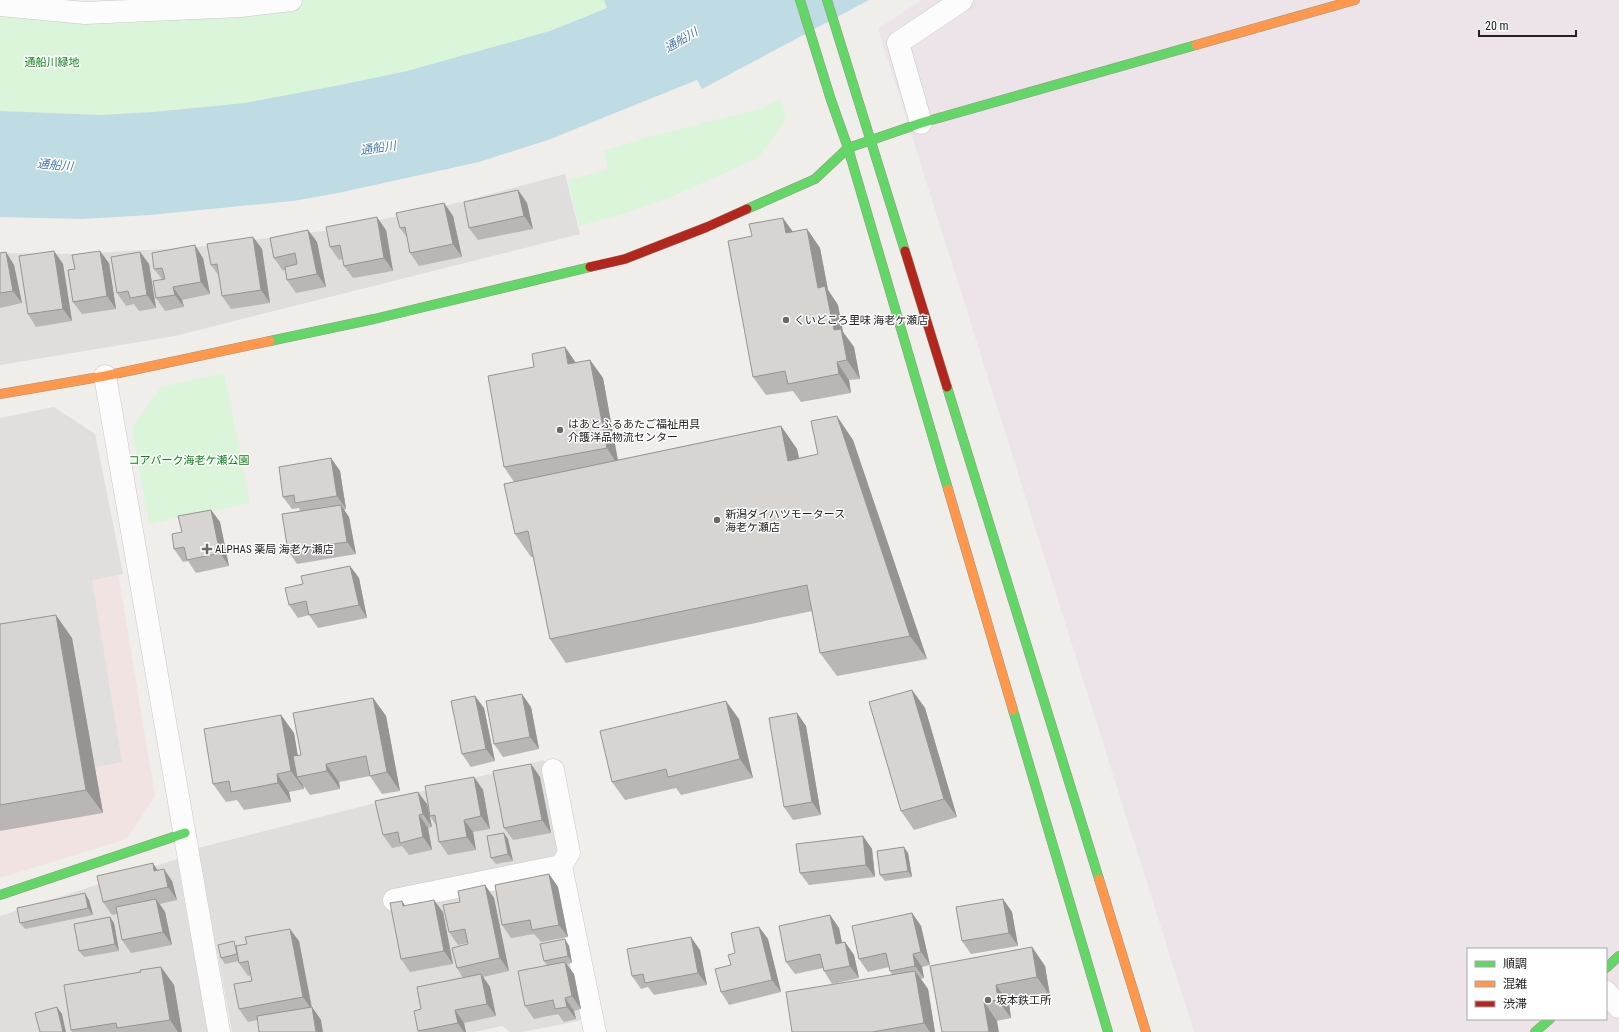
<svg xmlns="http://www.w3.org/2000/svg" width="1619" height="1032" font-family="'Roboto Condensed','Noto Sans JP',sans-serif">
<rect width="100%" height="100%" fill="#f0eeeb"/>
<path fill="#dfdedc" d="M 565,174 L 580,234 L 175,336 L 0,365 L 0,253 L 77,254 L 197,247 L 339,229 L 461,202 Z
M 544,760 L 562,858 L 391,890 L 395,909 L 567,878 L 588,1011 L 578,1021 L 523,1032 L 510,1032 L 502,1026 L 474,1032 L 232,1032 L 198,848 Z
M 177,859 L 208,1032 L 0,1032 L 0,916 Z"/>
<path fill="#f1e3e1" d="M 54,407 L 95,434 L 155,796 L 127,839 L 0,878 L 0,418 Z"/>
<path fill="#ede4e9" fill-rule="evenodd" d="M 921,0 L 1619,0 L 1619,1032 L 1194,1032 L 878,29 ZM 1468,949 L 1606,949 L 1606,1019 L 1468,1019 Z"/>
<path fill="#daf5da" d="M 296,0 L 604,0 L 607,8 L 550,31 L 407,71 L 340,85 L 245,103 L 153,112 L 100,115 L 0,111 L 0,6 Z
M 780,98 L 787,118 L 758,158 L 671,197 L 623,214 L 579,226 L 568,180 L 608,169 L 604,151 L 645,138 L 763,108 Z
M 224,373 L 250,503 L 149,524 L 132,428 L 161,387 Z"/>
<path fill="#e0dfde" d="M 54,407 L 95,434 L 123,574 L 92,580 L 122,762 L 95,767 L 72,638 L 0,651 L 0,418 Z"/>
<path fill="#bfdbe3" d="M 604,0 L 869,0 L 702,89 L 697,80 L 548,140 L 479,162 L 338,193 L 293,201 L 150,215 L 82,219 L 0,217 L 0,111 L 100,115 L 153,112 L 245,103 L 340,85 L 407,71 L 550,31 L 607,8 Z"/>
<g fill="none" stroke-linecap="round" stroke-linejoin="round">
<defs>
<path id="street" d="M 0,5 L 85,13 L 240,6 L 291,0
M 921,123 L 898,43 L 962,0
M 105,376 L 219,1032
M 553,770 L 569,853 L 561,866 L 595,1032
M 394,900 L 561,866
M 1606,992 L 1619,1007"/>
<path id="fast" d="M 800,0 L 831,100 L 848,148 L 948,489
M 827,0 L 905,251
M 747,209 L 815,179 L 848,148 L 921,123 L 1196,45
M 270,341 L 374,319 L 590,267
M 947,387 L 1099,879
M 1013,710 L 1108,1032
M 0,895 L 185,833
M 1606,968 L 1619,956
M 1535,1032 L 1550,1019"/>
<path id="slow" d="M 1196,45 L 1355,0
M 0,394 L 105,376 L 270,341
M 948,489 L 1013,710
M 1099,879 L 1146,1032"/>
<path id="jam" d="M 905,251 L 947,387
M 590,267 L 625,259 L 707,227 L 747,209"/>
</defs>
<use href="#street" stroke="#c9c8c7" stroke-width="23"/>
<use href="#fast" stroke="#999a82" stroke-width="10"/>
<use href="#slow" stroke="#999a82" stroke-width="10"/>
<use href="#jam" stroke="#999a82" stroke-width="10"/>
<use href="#street" stroke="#fdfcfc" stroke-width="22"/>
<use href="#fast" stroke="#63d668" stroke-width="9"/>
<use href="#slow" stroke="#ff974d" stroke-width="9"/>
<use href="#jam" stroke="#b3261e" stroke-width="9"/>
</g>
<path fill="#b9b6b5" d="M 518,190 L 527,203 L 533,229 L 478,240 L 469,228 Z
M 444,203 L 453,216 L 462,257 L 419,266 L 410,253 L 408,239 L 400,228 Z
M 807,229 L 820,248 L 828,290 L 838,305 L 843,332 L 854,347 L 860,379 L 849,380 L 851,393 L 801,402 L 793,391 L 766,395 L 753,377 L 793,232 Z
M 308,230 L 317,242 L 326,287 L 296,293 L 287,280 L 285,270 L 283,271 L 274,258 Z
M 386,230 L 393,271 L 353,278 L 344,266 L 343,259 L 339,260 L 330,247 Z
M 253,237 L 262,249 L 270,303 L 231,309 L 222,296 L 219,276 L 211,265 Z
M 54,251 L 63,264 L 72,321 L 36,327 L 28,314 Z
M 6,252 L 14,265 L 22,303 L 0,308 L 0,253 Z
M 140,252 L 149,264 L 156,308 L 139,311 L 134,304 L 126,306 L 117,293 Z
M 203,258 L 210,294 L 182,300 L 184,307 L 165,311 L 156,298 L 162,279 L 154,269 Z
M 109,263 L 116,309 L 82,314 L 73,302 L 75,269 Z
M 565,347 L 576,363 L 590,360 L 603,378 L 618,460 L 781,426 L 797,449 L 799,458 L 818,454 L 853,440 L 927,659 L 837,676 L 820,653 L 812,611 L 566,663 L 550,639 L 533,557 L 531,557 L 515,534 L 514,482 L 504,467 L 534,367 Z
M 331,458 L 340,471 L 346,509 L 344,510 L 349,517 L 356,554 L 297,564 L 288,551 L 300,511 L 299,508 L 292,509 L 283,497 Z
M 211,510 L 220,522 L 229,566 L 196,573 L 188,561 L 183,562 L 174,549 L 182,532 Z
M 350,566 L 359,578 L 367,618 L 318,628 L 309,615 L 298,618 L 289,605 L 303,584 Z
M 0,624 L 72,638 L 103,813 L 0,831 Z
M 912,690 L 925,708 L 957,817 L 914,830 L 901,811 Z
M 475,696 L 484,708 L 495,761 L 471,767 L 462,754 Z
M 373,698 L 386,716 L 400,791 L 382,794 L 370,776 L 339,782 L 340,789 L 310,795 L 303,785 L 304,789 L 289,792 L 291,802 L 244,810 L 237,800 L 226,802 L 213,784 L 281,715 L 294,733 L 298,755 L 301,755 Z
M 531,707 L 539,749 L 503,757 L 494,744 Z
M 797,713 L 806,726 L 821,815 L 793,820 L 784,807 Z
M 739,719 L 753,778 L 681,795 L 676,788 L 625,800 L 612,782 Z
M 531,764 L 540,777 L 551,833 L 513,840 L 504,828 Z
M 474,777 L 483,790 L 490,829 L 473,832 L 476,850 L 448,855 L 439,842 L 436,825 L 430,816 Z
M 427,804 L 432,827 L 428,828 L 432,850 L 409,855 L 402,846 L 392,848 L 383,835 Z
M 504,833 L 508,839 L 513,861 L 496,864 L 491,858 Z
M 863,836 L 872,849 L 875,877 L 809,885 L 800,873 Z
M 908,853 L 912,877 L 885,881 L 880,875 Z
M 153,863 L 157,870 L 172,881 L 177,900 L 160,904 L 165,912 L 172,945 L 131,953 L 122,940 L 117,914 L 112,915 L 103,902 Z
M 549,874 L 558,887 L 568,937 L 541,942 L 534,934 L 511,938 L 502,925 Z
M 485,885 L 494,898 L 509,971 L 483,977 L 490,987 L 496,1016 L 464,1023 L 466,1032 L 418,1032 L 418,1031 L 421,1009 L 463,978 L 457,968 L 468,944 L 468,943 L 458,945 L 449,932 L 460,902 Z
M 1003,899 L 1012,912 L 1018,946 L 971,954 L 962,941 Z
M 89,900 L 93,915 L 25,929 L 20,923 Z
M 402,901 L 405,906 L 443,912 L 453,964 L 410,972 L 401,959 Z
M 912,913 L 921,926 L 930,965 L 922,967 L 924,978 L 921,979 L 928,989 L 935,1032 L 792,1032 L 892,974 L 890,971 L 889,967 L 868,972 L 859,959 Z
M 830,915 L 839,928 L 842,943 L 845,942 L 854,955 L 859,978 L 832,984 L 824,971 L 823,968 L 795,974 L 786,962 Z
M 114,923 L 119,951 L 84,957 L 79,951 Z
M 759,927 L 768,939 L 781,992 L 729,1005 L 721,992 L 731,965 Z
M 565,939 L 569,946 L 572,963 L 567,964 L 574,974 L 581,1009 L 574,1011 L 576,1019 L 564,1022 L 558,1014 L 534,1019 L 525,1006 L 547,965 L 544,961 Z
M 299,941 L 312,1007 L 321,1020 L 257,1020 L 248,1022 L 239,1009 L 252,981 L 251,975 L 248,976 L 239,963 L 239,961 L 225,964 L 221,958 L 238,946 Z
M 1032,947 L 1045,966 L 1050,996 L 1009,1003 L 1011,1018 L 942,1032 Z
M 700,950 L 707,985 L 654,995 L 648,987 L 641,989 L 632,976 Z
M 161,967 L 174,985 L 182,1032 L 72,1032 L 71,1030 L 141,972 Z"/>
<path fill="#969493" d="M 518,190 L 527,203 L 533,229 L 524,216 Z
M 444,203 L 453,216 L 462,257 L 453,244 Z
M 377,217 L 386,230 L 393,271 L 384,258 Z
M 783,218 L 796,236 L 786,233 Z
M 807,229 L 820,248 L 828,290 L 838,305 L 843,332 L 854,347 L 860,379 L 847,360 L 834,330 L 818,288 Z
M 308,230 L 317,242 L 326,287 L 317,274 Z
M 253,237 L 262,249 L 270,303 L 261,290 Z
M 195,245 L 203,258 L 210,294 L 201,282 Z
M 54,251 L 63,264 L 72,321 L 63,309 Z
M 100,251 L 109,263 L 116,309 L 107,296 Z
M 6,252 L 14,265 L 22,303 L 13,291 Z
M 140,252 L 149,264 L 156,308 L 147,295 Z
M 173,287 L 182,300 L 184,307 L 175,295 Z
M 565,347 L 578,366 L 568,364 Z
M 590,360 L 603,378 L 619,467 L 607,448 Z
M 837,362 L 849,380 L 851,393 L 839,374 Z
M 837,416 L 853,440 L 927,659 L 910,636 Z
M 781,426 L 797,449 L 805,484 L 788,461 Z
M 331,458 L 340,471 L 346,509 L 337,496 Z
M 341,505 L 349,517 L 356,554 L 347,542 Z
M 211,510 L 220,522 L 229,566 L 220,553 Z
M 350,566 L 359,578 L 367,618 L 359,605 Z
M 56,615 L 72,638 L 103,813 L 86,790 Z
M 912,690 L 925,708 L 957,817 L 944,799 Z
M 522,694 L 531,707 L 539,749 L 530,737 Z
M 475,696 L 484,708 L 495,761 L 486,749 Z
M 373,698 L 386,716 L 400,791 L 387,772 Z
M 726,701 L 739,719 L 753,778 L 740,759 Z
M 797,713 L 806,726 L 821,815 L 812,802 Z
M 281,715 L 294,733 L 301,776 L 297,777 L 303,785 L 304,789 L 291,771 Z
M 326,764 L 339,782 L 340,789 L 327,771 Z
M 531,764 L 540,777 L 551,833 L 542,820 Z
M 277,774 L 289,792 L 291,802 L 278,783 Z
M 474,777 L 483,790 L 490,829 L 481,816 Z
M 418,792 L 427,804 L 432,827 L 423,814 Z
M 419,815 L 428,828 L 432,850 L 423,837 Z
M 464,820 L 473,832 L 476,850 L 467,837 Z
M 504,833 L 508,839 L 513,861 L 508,854 Z
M 863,836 L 872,849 L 875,877 L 866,865 Z
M 904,847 L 908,853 L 912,877 L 908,871 Z
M 153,863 L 161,876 L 154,871 Z
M 164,869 L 172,881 L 177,900 L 168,887 Z
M 549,874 L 558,887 L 568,937 L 559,925 Z
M 485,885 L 494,898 L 509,971 L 500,958 Z
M 85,893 L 89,900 L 93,915 L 88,908 Z
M 156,899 L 165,912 L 172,945 L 163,932 Z
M 1003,899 L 1012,912 L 1018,946 L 1009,933 Z
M 434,900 L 443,912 L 453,964 L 444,951 Z
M 402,901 L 410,913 L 403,906 Z
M 912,913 L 921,926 L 930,965 L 921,952 Z
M 830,915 L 839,928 L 845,957 L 836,944 Z
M 110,917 L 114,923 L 119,951 L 115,944 Z
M 759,927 L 768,939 L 781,992 L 772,980 Z
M 290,929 L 299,941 L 312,1010 L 303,997 Z
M 691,937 L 700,950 L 707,985 L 698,973 Z
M 565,939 L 569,946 L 572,963 L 568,956 Z
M 845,942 L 854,955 L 859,978 L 850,966 Z
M 1032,947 L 1045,966 L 1050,996 L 1037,977 Z
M 913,954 L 922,967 L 924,978 L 915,966 Z
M 565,962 L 574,974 L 581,1009 L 572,996 Z
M 161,967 L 174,985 L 182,1032 L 178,1032 L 170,1020 Z
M 915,971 L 928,989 L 935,1032 L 930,1032 L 924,1023 Z
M 481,974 L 490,987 L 496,1016 L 487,1004 Z
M 996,985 L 1009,1003 L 1011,1018 L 998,1000 Z
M 565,998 L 574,1011 L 576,1019 L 567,1007 Z
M 984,1002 L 997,1021 L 999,1032 L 989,1032 Z
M 57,1007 L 62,1014 L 66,1032 L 63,1032 Z
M 312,1007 L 321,1020 L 323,1032 L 316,1032 Z
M 455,1010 L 464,1023 L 466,1032 L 464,1032 L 458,1023 Z"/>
<path fill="#d7d4d2" stroke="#969493" d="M 518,190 L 524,216 L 469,228 L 464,202 Z
M 444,203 L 453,244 L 410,253 L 405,227 L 400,228 L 396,213 Z
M 377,217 L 384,258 L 344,266 L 340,245 L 330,247 L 326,227 Z
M 783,218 L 786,233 L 807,229 L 818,288 L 825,286 L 834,330 L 841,329 L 847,360 L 837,362 L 839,374 L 788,384 L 785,371 L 753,377 L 728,241 L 752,236 L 749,224 Z
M 308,230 L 317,274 L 287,280 L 285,267 L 297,264 L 295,253 L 274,258 L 270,238 Z
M 253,237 L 261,290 L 222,296 L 217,264 L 211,265 L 207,244 Z
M 195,245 L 201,282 L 173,287 L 175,295 L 156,298 L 153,281 L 165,279 L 162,268 L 154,269 L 152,253 Z
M 54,251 L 63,309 L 28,314 L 19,256 Z
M 100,251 L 107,296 L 73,302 L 68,270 L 75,269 L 72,255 Z
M 6,252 L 13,291 L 0,293 L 0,253 Z
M 140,252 L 147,295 L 130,298 L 128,291 L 117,293 L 111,257 Z
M 565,347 L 568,364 L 590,360 L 607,448 L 504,467 L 488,376 L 534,367 L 532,354 Z
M 837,416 L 910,636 L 820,653 L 807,585 L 550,639 L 528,531 L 515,534 L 504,484 L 781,426 L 788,461 L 818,454 L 811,421 Z
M 331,458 L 337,496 L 295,503 L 294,495 L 283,497 L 279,467 Z
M 341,505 L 347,542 L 288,551 L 282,514 Z
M 211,510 L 220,553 L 187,560 L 184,547 L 174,549 L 172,534 L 182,532 L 178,516 Z
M 350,566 L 359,605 L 309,615 L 306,601 L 289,605 L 285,588 L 303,584 L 301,576 Z
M 56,615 L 86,790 L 0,805 L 0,624 Z
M 912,690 L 944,799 L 901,811 L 869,702 Z
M 522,694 L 530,737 L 494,744 L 486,701 Z
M 475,696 L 486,749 L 462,754 L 451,701 Z
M 373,698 L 387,772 L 370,776 L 366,756 L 326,764 L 327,771 L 297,777 L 293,756 L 301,755 L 293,713 Z
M 726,701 L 740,759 L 668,777 L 666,769 L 612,782 L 600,731 Z
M 797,713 L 812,802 L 784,807 L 769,718 Z
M 281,715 L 291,771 L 277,774 L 278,783 L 231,792 L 229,781 L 213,784 L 204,729 Z
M 531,764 L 542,820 L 504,828 L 493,771 Z
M 474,777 L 481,816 L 464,820 L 467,837 L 439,842 L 435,815 L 430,816 L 425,786 Z
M 418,792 L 423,814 L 419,815 L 423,837 L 400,843 L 398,832 L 383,835 L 375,801 Z
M 504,833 L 508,854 L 491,858 L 487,836 Z
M 863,836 L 866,865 L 800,873 L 796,844 Z
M 904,847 L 908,871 L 880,875 L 877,851 Z
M 153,863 L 154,871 L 164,869 L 168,887 L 103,902 L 97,876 Z
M 549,874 L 559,925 L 532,930 L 530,920 L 502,925 L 495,885 Z
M 485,885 L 500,958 L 457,968 L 452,948 L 468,944 L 465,929 L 449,932 L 443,905 L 460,902 L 458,891 Z
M 85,893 L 88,908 L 20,923 L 17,908 Z
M 156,899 L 163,932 L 122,940 L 116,907 Z
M 1003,899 L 1009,933 L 962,941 L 956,907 Z
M 434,900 L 444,951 L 401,959 L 390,903 L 402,901 L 403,906 Z
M 912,913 L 921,952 L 913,954 L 915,966 L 890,971 L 886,953 L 859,959 L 852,926 Z
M 830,915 L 836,944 L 845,942 L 850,966 L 824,971 L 820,954 L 786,962 L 779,926 Z
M 110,917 L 115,944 L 79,951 L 74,924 Z
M 759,927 L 772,980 L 721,992 L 715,969 L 731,965 L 728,955 L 735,953 L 731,933 Z
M 290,929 L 303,997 L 239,1009 L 234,984 L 252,981 L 248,961 L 239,963 L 236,946 L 247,944 L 245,937 Z
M 691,937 L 698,973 L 645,983 L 643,974 L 632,976 L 627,949 Z
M 565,939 L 568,956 L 544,961 L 540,944 Z
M 234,941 L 237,954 L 221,958 L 218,945 Z
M 1032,947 L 1037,977 L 996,985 L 998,1000 L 984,1002 L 989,1032 L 942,1032 L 930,966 Z
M 565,962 L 572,996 L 565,998 L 567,1007 L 555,1009 L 553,1000 L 525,1006 L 518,971 Z
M 161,967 L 170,1020 L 117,1028 L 116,1023 L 71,1030 L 64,985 L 141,972 L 140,970 Z
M 915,971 L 924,1023 L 872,1032 L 792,1032 L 786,992 Z
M 481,974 L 487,1004 L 455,1010 L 458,1023 L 418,1031 L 414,1011 L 421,1009 L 417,987 Z
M 57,1007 L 63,1032 L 40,1032 L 35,1013 Z
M 312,1007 L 316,1032 L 259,1032 L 257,1016 Z"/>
<g fill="#6a6968" stroke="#fff" stroke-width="1.5">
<circle cx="786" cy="320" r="4"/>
<circle cx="560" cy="430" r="4"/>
<circle cx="717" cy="520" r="4"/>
<path d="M205 543h4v4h4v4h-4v4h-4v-4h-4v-4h4z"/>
<circle cx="988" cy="1000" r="4"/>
</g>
<g text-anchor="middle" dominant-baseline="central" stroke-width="3" stroke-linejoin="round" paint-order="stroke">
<g font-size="11" fill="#0c8416" stroke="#fff">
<text x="52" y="62">通船川緑地</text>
<text x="189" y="460">コアパーク海老ケ瀬公園</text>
</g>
<g font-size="11" fill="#222" stroke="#fff" text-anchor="start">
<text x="794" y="320">くいどころ里味 海老ケ瀬店</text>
<text x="568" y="424">はあとふるあたご福祉用具<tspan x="568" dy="13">介護洋品物流センター</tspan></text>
<text x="725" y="514">新潟ダイハツモータース<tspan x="725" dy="13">海老ケ瀬店</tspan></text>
<text x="215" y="549">ALPHAS 薬局 海老ケ瀬店</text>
<text x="996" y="1000">坂本鉄工所</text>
</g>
<g font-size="12" font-style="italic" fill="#4a7aab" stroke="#fff">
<text transform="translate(681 40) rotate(-30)">通船川</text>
<text transform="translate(378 148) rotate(-8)">通船川</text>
<text transform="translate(55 165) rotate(5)">通船川</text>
</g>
</g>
<rect x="1467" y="948" width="140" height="72" fill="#ffffff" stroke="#a7a7a7"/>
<rect x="1475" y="961" width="20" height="6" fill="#63d668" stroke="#a7a7a7"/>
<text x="1503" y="968" font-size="12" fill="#222222">順調</text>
<rect x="1475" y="981" width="20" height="6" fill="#ff974d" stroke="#a7a7a7"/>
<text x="1503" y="988" font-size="12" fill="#222222">混雑</text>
<rect x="1475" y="1001" width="20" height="6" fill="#b3261e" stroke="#a7a7a7"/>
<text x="1503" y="1008" font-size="12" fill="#222222">渋滞</text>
<path d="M1479 30v6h97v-6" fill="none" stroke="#222222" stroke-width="2"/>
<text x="1485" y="30" font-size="12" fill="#222222" stroke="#ffffff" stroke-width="3" paint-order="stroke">20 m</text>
</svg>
